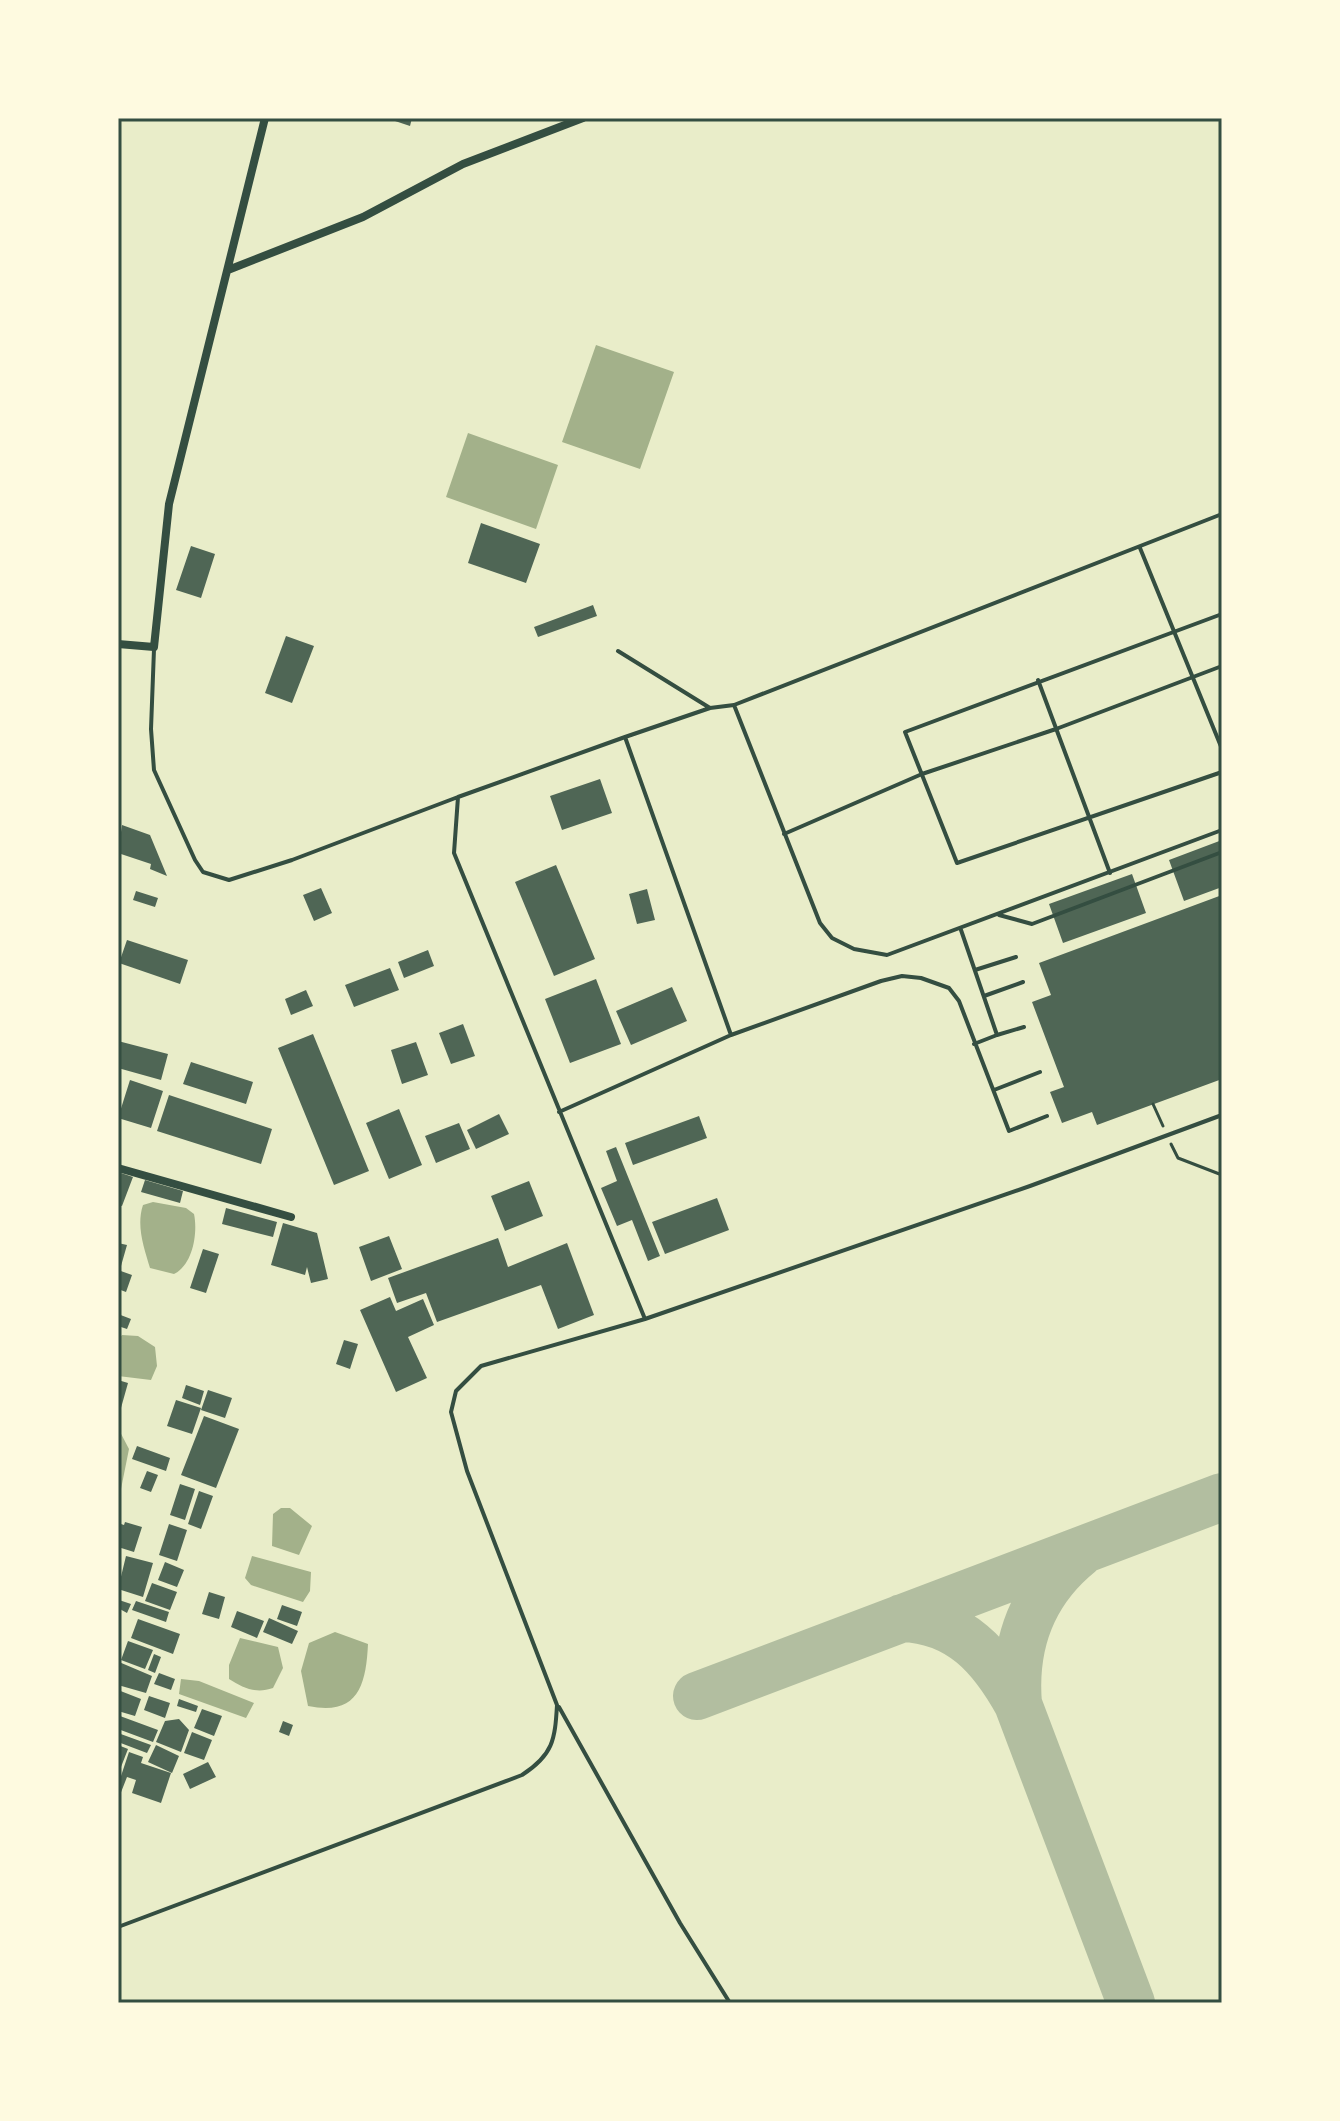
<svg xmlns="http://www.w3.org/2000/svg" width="1340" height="2121" font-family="Montserrat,sans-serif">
<rect width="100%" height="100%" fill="#e9edc9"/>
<path fill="#a3b18a" d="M 596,345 L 674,372 L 640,469 L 562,442 Z
M 468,433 L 558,465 L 536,529 L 446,497 Z
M 153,1202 L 186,1208 L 194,1214 C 198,1233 193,1265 174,1274 L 150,1268 C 144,1248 136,1226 143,1205 Z
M 122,1335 L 138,1336 L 155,1347 L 157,1366 L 151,1380 L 118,1376 L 118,1340 Z
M 118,1428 L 129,1449 L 118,1504 Z
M 281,1508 L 290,1508 L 312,1526 L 299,1555 L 272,1546 L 273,1514 Z
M 252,1556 L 311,1572 L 310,1591 L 303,1602 L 251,1585 L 245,1578 Z
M 335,1632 L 368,1644 C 366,1687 357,1716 308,1706 L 301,1671 L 309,1643 Z
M 240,1638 L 278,1647 L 283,1668 L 273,1688 C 256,1694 243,1688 229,1679 L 229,1665 Z
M 181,1679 L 199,1681 L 254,1703 L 246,1718 L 179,1694 Z"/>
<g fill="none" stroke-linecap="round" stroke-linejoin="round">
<path stroke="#b2bea0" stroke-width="48" d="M 1080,1553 C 1033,1591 1013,1644 1018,1704 L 1131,2003
M 902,1618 C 960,1620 992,1657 1018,1704
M 697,1696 L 1222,1497"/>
</g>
<path fill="#4f6655" d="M 386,118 L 412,118 L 410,126 Z
M 481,523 L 540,544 L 526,583 L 468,563 Z
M 191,546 L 215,554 L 201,598 L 176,590 Z
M 593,605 L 597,616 L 538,637 L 534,627 Z
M 286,636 L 314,646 L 292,703 L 265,693 Z
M 600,779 L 612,813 L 562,830 L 550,796 Z
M 122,825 L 150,835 L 167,876 L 150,869 L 151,864 L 118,853 Z
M 1222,840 L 1222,887 L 1184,901 L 1169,860 Z
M 556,865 L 595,959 L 554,976 L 515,882 Z
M 1132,874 L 1146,913 L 1063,943 L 1049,904 Z
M 321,888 L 332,913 L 314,921 L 303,895 Z
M 647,889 L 655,920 L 637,924 L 629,894 Z
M 136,891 L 158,898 L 155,907 L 133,900 Z
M 1222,895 L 1222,1079 L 1097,1125 L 1092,1112 L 1062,1123 L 1050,1092 L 1064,1087 L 1032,1002 L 1051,995 L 1039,963 Z
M 127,940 L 188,960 L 180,984 L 119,963 Z
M 428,950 L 434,966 L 404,978 L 398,962 Z
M 390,968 L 399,990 L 354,1007 L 345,985 Z
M 596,979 L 621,1044 L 570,1063 L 545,999 Z
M 672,987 L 687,1021 L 631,1045 L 616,1011 Z
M 306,990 L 313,1006 L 291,1015 L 285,999 Z
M 463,1024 L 475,1056 L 451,1064 L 439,1033 Z
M 313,1034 L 369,1171 L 334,1185 L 278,1048 Z
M 118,1041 L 168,1054 L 161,1080 L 118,1068 Z
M 416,1042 L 428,1075 L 402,1084 L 391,1050 Z
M 191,1062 L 253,1082 L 246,1104 L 183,1084 Z
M 130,1080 L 163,1091 L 151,1128 L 118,1118 Z
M 169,1095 L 272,1129 L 261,1164 L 157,1131 Z
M 399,1109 L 422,1165 L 389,1179 L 366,1123 Z
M 499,1114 L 509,1134 L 476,1149 L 467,1130 Z
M 699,1116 L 707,1138 L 633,1165 L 625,1143 Z
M 459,1123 L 470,1149 L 436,1163 L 425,1136 Z
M 616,1147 L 660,1256 L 648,1261 L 632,1220 L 617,1226 L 601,1188 L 617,1181 L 606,1151 Z
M 118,1172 L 133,1177 L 122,1206 L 118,1205 Z
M 145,1180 L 183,1191 L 180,1203 L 141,1192 Z
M 529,1181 L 543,1216 L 505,1231 L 491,1196 Z
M 717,1198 L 729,1230 L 665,1254 L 652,1222 Z
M 226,1208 L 277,1222 L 273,1237 L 222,1224 Z
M 283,1223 L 317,1233 L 328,1279 L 311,1283 L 307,1267 L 305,1275 L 271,1265 Z
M 389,1236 L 402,1269 L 371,1281 L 359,1247 Z
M 498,1238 L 508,1267 L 567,1243 L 594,1315 L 558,1329 L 541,1285 L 437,1322 L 426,1293 L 397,1303 L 388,1278 Z
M 118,1243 L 127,1245 L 121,1266 L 118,1265 Z
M 203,1249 L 219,1254 L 206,1293 L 190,1288 Z
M 118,1270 L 132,1275 L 126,1292 L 118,1289 Z
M 390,1297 L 396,1311 L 423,1299 L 434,1325 L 408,1337 L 427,1378 L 396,1392 L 360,1310 Z
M 118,1314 L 131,1319 L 127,1329 L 118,1326 Z
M 344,1340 L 358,1344 L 350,1369 L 336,1364 Z
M 118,1380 L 128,1383 L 119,1415 L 118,1414 Z
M 186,1385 L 204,1391 L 200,1405 L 182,1398 Z
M 208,1390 L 232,1398 L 225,1418 L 201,1410 Z
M 176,1400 L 201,1408 L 192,1434 L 167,1426 Z
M 204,1416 L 239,1429 L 216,1488 L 181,1475 Z
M 137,1446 L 170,1458 L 166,1471 L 132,1459 Z
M 147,1471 L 158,1475 L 151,1492 L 140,1488 Z
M 180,1484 L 195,1489 L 185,1520 L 170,1515 Z
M 199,1491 L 213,1496 L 201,1529 L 188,1524 Z
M 125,1522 L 142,1527 L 134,1552 L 118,1547 L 118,1523 L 124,1525 Z
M 169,1524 L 187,1530 L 177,1561 L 159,1555 Z
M 126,1556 L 153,1563 L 143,1597 L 118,1589 Z
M 165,1562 L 184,1570 L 177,1587 L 158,1580 Z
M 152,1583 L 177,1592 L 170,1610 L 145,1601 Z
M 209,1592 L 225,1597 L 219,1619 L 202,1614 Z
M 119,1600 L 131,1604 L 127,1613 L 118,1608 Z
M 136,1601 L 169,1612 L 166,1622 L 132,1610 Z
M 282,1605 L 302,1612 L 297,1626 L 277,1619 Z
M 237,1611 L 264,1621 L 257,1638 L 231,1627 Z
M 269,1618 L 298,1631 L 292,1644 L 263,1632 Z
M 138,1619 L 180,1634 L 173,1654 L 131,1638 Z
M 128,1641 L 153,1650 L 145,1669 L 121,1660 Z
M 154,1654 L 161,1657 L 155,1673 L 148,1670 Z
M 119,1662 L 152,1676 L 146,1693 L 118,1685 Z
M 159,1673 L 175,1679 L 171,1690 L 154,1684 Z
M 118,1690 L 141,1699 L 135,1716 L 118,1711 Z
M 149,1696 L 170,1703 L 165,1718 L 144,1710 Z
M 179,1699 L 198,1706 L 196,1712 L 177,1706 Z
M 202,1709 L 222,1716 L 214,1736 L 194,1728 Z
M 120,1716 L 158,1730 L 153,1742 L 118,1729 Z
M 179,1719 L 189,1730 L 181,1752 L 156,1742 L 165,1721 Z
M 283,1721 L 293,1725 L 289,1736 L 279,1732 Z
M 192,1732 L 212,1740 L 204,1760 L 184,1753 Z
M 118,1733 L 151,1745 L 147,1753 L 118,1742 Z
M 118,1745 L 128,1749 L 121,1767 L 118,1766 Z
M 156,1745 L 179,1756 L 172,1773 L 148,1762 Z
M 129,1752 L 143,1757 L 141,1763 L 171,1773 L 161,1803 L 132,1793 L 136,1780 L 127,1777 L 118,1800 L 118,1775 L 121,1776 Z
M 208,1762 L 216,1777 L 190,1789 L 183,1774 Z"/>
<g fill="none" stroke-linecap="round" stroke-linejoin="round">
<path stroke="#344e41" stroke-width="3" d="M 1153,1104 L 1163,1126
M 1171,1144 L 1178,1158 L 1222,1175"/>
<path stroke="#344e41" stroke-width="4" d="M 1140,548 L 1222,749
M 1222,614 L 905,732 L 957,863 L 1222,772
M 154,649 L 151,729 L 154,770 L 195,860 L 203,872 L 229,880 L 292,860 L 458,797
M 618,651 L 710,708
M 1038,680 L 1110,873
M 734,705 L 820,923 L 832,938 L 854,949 L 887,955 L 1222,830
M 625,737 L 731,1035
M 784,834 L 922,774 L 1056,729 L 1222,666
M 999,915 L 1032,924 L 1222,852
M 961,930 L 997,1035 L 974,1044
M 975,970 L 1016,957
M 984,996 L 1023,982
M 997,1035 L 1024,1027
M 994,1090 L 1040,1072
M 559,1112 L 731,1035 L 881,981 L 902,976 L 921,978 L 949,988 L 959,1001 L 1009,1131 L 1047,1116
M 645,1319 L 454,853 L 458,797 L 625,737 L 710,708 L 734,705 L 1222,514
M 559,1707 L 680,1923 L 730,2003
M 118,1927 L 522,1775 C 553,1755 555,1740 557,1705 L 467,1471 L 451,1412 L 456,1391 L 481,1366 L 645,1319 L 1030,1186 L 1222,1115"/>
<path stroke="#344e41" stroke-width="8" d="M 228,270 L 363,217 L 463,164 L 583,118
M 118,644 L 154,647 L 169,504 L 265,118
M 118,1168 L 291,1217"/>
</g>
<rect width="1340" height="2121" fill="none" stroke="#fefae0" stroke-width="240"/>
<rect x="120" y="120" width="1100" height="1881" fill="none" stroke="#344e41" stroke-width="3"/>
</svg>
